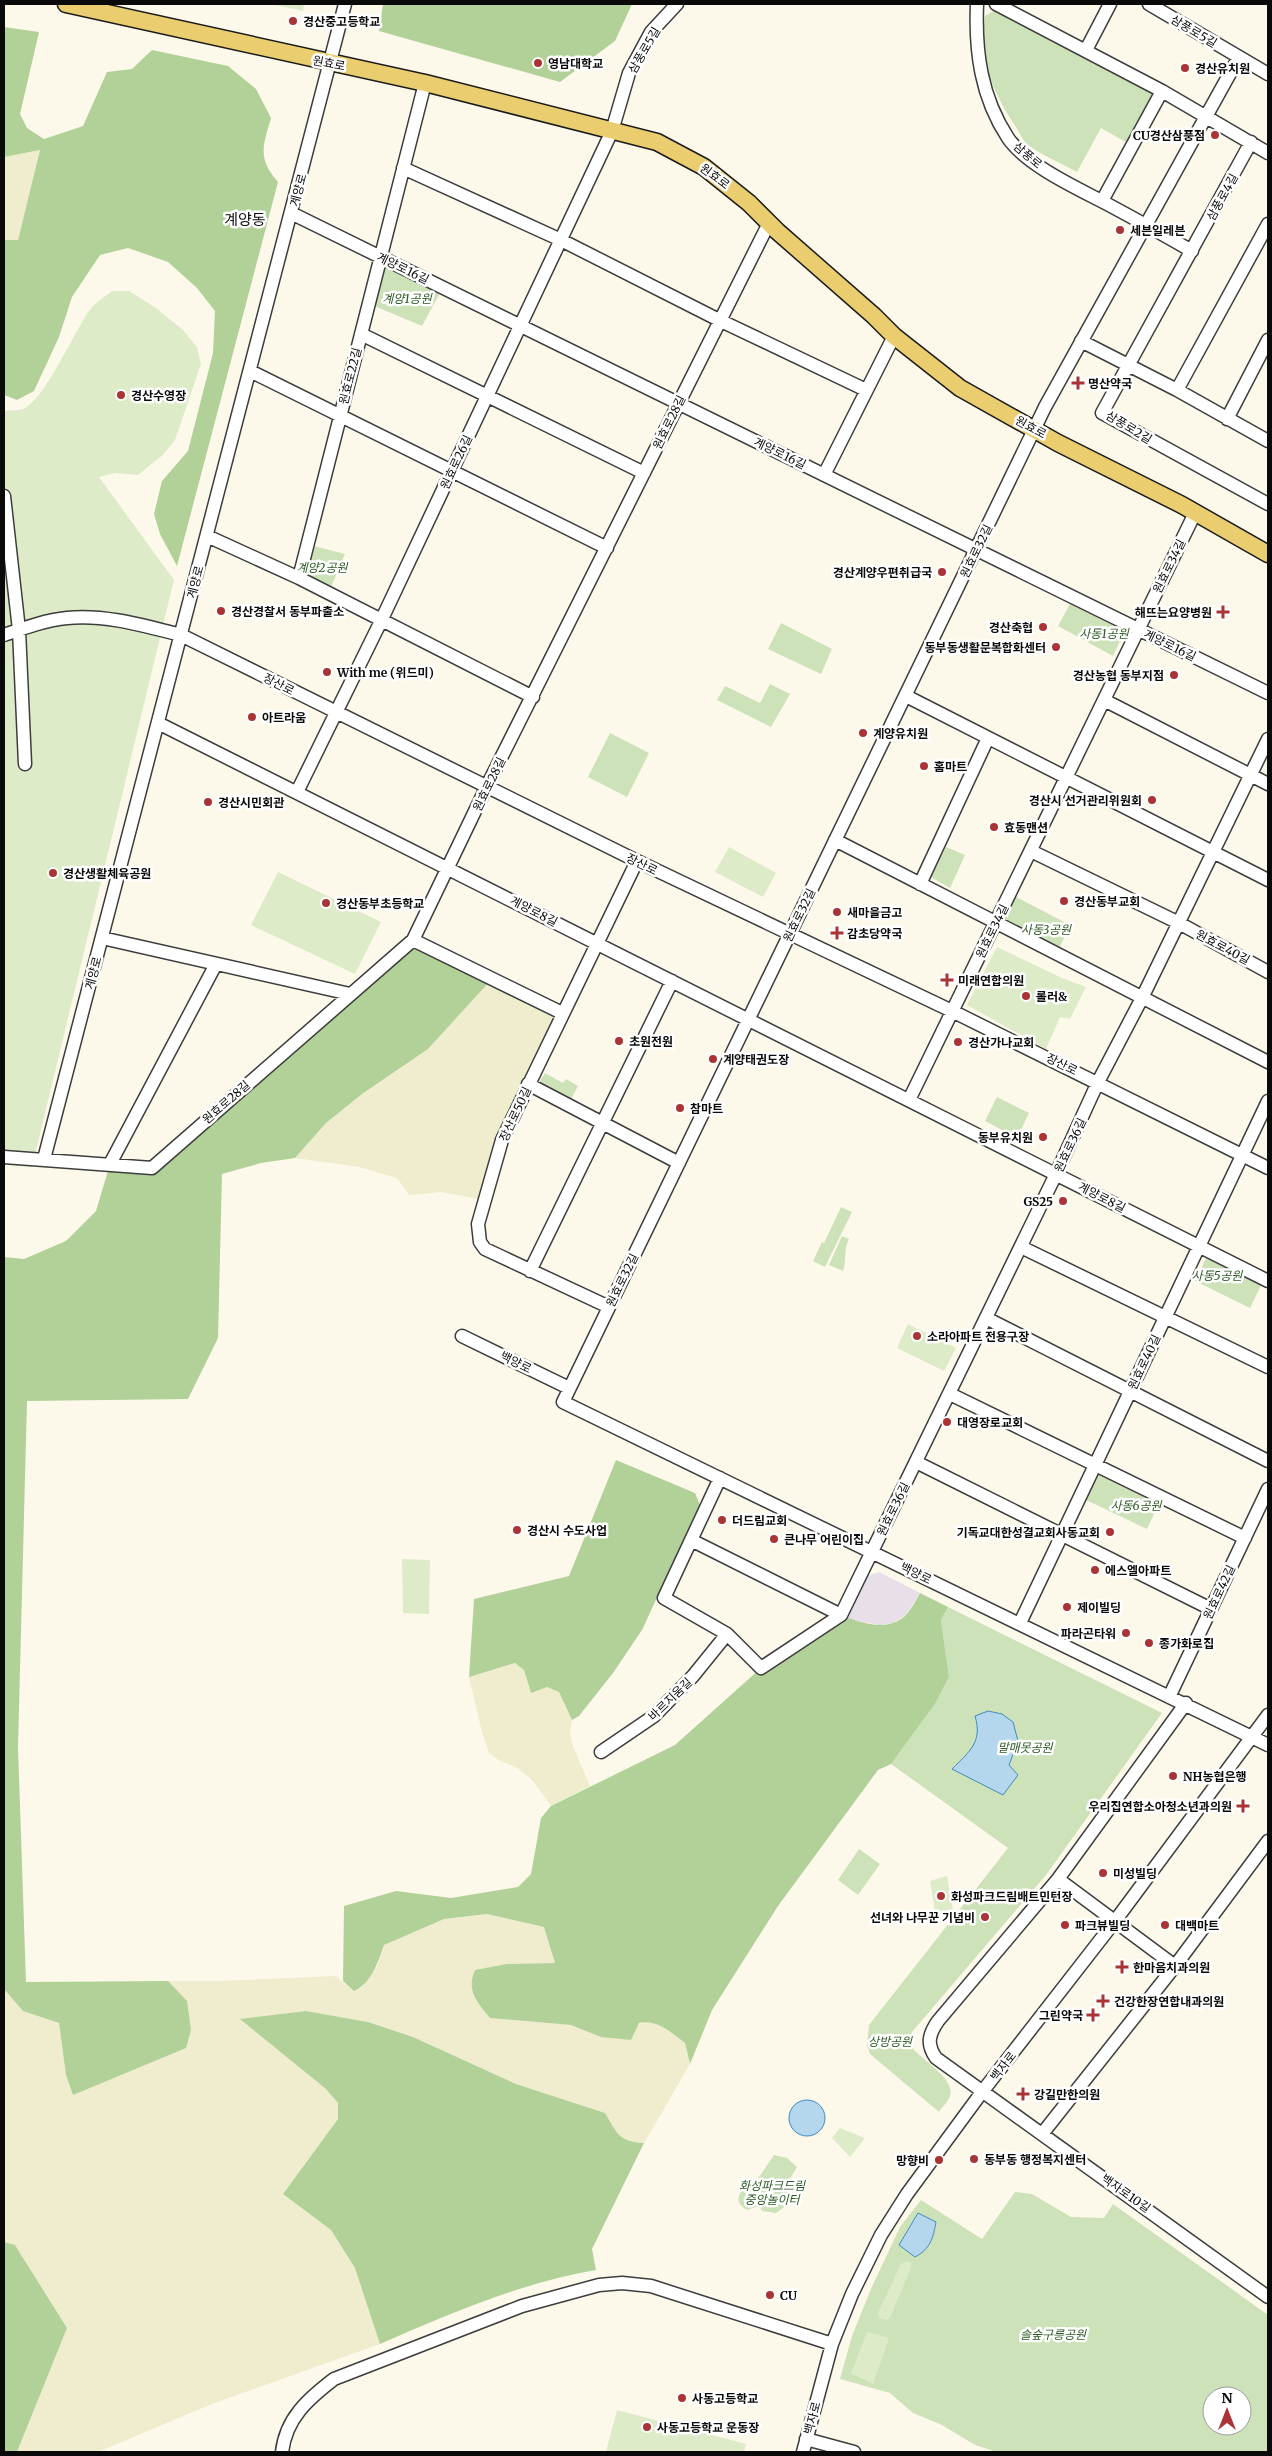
<svg xmlns="http://www.w3.org/2000/svg" width="1272" height="2456" font-family="Merriweather,'Noto Sans KR',serif">
<rect width="100%" height="100%" fill="#fdf9ea"/>
<path fill="#e8dfe9" d="M 879,1572 L 920,1593 L 906,1615 L 893,1623 L 879,1625 L 856,1621 L 841,1615 L 860,1578 Z"/>
<path fill="#efedcd" d="M 40,150 L 18,240 L 4,240 L 4,157 Z
M 492,979 L 562,1013 L 528,1084 L 484,1200 L 441,1192 L 409,1195 L 397,1178 L 359,1167 L 295,1158 L 326,1123 L 362,1094 L 428,1049 Z
M 515,1663 L 524,1670 L 531,1692 L 547,1687 L 559,1692 L 572,1720 L 570,1734 L 573,1746 L 590,1786 L 551,1806 L 532,1780 L 516,1767 L 500,1761 L 489,1753 L 482,1732 L 469,1677 Z
M 487,1914 L 545,1927 L 555,1963 L 507,1964 L 490,2018 L 571,2025 L 601,2037 L 648,2021 L 660,2025 L 685,2043 L 690,2064 L 644,2143 L 628,2142 L 616,2132 L 605,2113 L 516,2084 L 413,2037 L 368,2022 L 306,2011 L 241,2019 L 326,2089 L 338,2103 L 338,2119 L 283,2194 L 331,2230 L 359,2274 L 380,2344 L 212,2404 L 98,2452 L 17,2452 L 67,2328 L 15,2245 L 4,2242 L 4,1989 L 23,2011 L 59,2023 L 66,2075 L 73,2095 L 186,2048 L 187,2001 L 168,1981 L 219,1981 L 336,1976 L 354,1991 L 362,1987 L 377,1966 L 384,1945 L 444,1919 Z"/>
<path fill="#cde2b8" fill-rule="evenodd" d="M 995,10 L 1154,92 L 1129,144 L 1101,128 L 1077,172 C 1063,164 1039,154 1027,144 C 1022,139 1018,130 1014,124 C 992,91 979,57 985,16 Z
M 382,264 L 441,291 L 422,326 L 372,305 Z
M 310,545 L 345,554 L 329,592 L 301,578 Z
M 1073,598 L 1121,625 L 1123,634 L 1113,656 L 1058,626 Z
M 781,623 L 832,649 L 821,674 L 768,649 Z
M 770,684 L 790,694 L 771,727 L 717,700 L 725,686 L 760,703 Z
M 610,733 L 649,753 L 627,797 L 588,777 Z
M 946,847 L 965,855 L 950,888 L 931,877 Z
M 1012,895 L 1070,925 L 1057,953 L 1002,924 Z
M 545,1073 L 563,1083 L 566,1079 L 578,1086 L 570,1101 L 538,1084 Z
M 997,1097 L 1029,1113 L 1017,1138 L 985,1121 Z
M 841,1207 L 852,1212 L 825,1267 L 813,1261 L 822,1242 L 824,1243 Z
M 842,1236 L 849,1239 C 843,1250 847,1260 843,1271 L 829,1265 Z
M 1208,1254 L 1263,1281 L 1250,1308 L 1195,1281 Z
M 1096,1468 L 1161,1499 L 1147,1529 L 1082,1498 Z
M 948,1607 L 1162,1713 L 1046,1875 L 912,2032 L 913,2049 C 923,2060 956,2080 950,2096 C 948,2102 942,2107 939,2112 L 870,2054 L 867,2045 L 869,2025 L 1008,1848 L 891,1764 L 935,1704 L 949,1677 L 941,1620 Z
M 859,1849 L 880,1864 L 858,1895 L 838,1880 Z
M 774,2155 L 787,2158 L 797,2167 L 788,2182 L 791,2198 L 787,2205 L 776,2213 L 762,2211 L 759,2206 L 747,2210 C 736,2204 736,2196 745,2187 L 754,2188 L 759,2177 Z
M 1015,2192 L 1032,2194 L 1071,2217 L 1104,2218 L 1113,2204 L 1268,2315 L 1268,2452 L 997,2452 L 975,2445 L 942,2425 L 913,2413 L 890,2393 L 840,2379 L 852,2336 L 871,2289 L 900,2227 L 921,2200 L 982,2239 ZM 1212,2396 L 1242,2396 L 1242,2426 L 1212,2426 Z"/>
<path fill="#b1d199" d="M 383,4 L 632,4 L 615,41 L 560,82 L 379,31 Z
M 4,27 L 39,32 L 20,114 L 27,128 L 44,139 L 83,126 L 107,72 L 132,69 L 152,50 L 228,66 L 256,89 L 271,118 C 263,146 257,158 278,182 L 177,566 L 160,534 L 154,514 L 162,481 L 188,451 L 213,353 L 215,311 L 197,288 L 168,262 L 128,248 L 100,255 L 72,297 L 59,337 L 34,391 L 17,400 L 4,395 L 4,240 L 18,240 L 40,150 L 4,157 Z
M 413,940 L 492,979 L 428,1049 L 362,1094 L 326,1123 L 295,1158 L 261,1163 L 222,1174 L 218,1338 L 188,1399 L 27,1401 L 18,1747 L 26,1982 L 168,1981 L 187,2001 L 191,2030 L 186,2048 L 73,2095 L 66,2075 L 59,2023 L 23,2011 L 4,1989 L 4,1257 L 24,1259 L 66,1241 L 96,1211 L 110,1164 L 152,1168 Z
M 616,1460 L 695,1493 L 700,1505 L 642,1630 L 613,1673 L 579,1716 L 572,1720 L 559,1692 L 547,1687 L 531,1693 L 524,1670 L 515,1663 L 469,1677 L 474,1599 L 569,1576 Z
M 920,1593 L 948,1607 L 941,1620 L 949,1677 L 935,1704 L 891,1764 L 878,1770 L 778,1906 L 712,2010 L 690,2064 L 685,2043 C 671,2033 658,2019 639,2023 L 631,2040 L 601,2037 L 571,2025 L 490,2018 C 477,2002 466,1991 475,1970 L 507,1964 L 555,1963 L 544,1927 L 487,1914 L 444,1919 L 384,1945 C 378,1962 371,1984 354,1991 L 343,1981 L 344,1906 L 396,1891 L 451,1898 L 518,1887 L 531,1874 L 541,1818 L 551,1806 L 675,1745 L 761,1668 L 841,1615 C 861,1623 887,1632 905,1616 C 911,1610 916,1600 920,1593 Z
M 306,2011 L 368,2022 L 413,2037 L 516,2084 L 605,2113 C 617,2133 619,2142 644,2143 L 592,2249 L 596,2270 C 520,2283 450,2314 380,2344 L 355,2268 L 331,2230 L 283,2194 L 338,2119 L 338,2103 L 326,2089 L 240,2019 Z
M 4,2242 L 15,2245 L 67,2328 L 17,2452 L 4,2452 Z"/>
<path fill="#deebc9" d="M 272,4 L 304,4 L 303,11 Z
M 112,291 L 129,291 L 156,308 L 183,330 L 197,347 L 201,364 L 175,440 L 163,455 L 138,475 L 115,473 L 99,477 L 174,580 L 32,1167 L 4,1165 L 4,411 C 10,410 17,411 23,409 C 44,401 74,332 89,311 C 94,303 105,297 112,291 Z
M 729,847 L 776,873 L 763,897 L 715,872 Z
M 278,872 L 381,922 L 355,974 L 251,925 Z
M 997,947 L 1062,978 L 1086,987 L 1070,1019 L 1060,1017 L 1046,1049 L 967,1005 Z
M 908,1324 L 956,1348 L 944,1371 L 897,1348 Z
M 402,1559 L 430,1560 L 429,1614 L 403,1613 Z
M 947,1876 L 953,1910 L 935,1912 L 930,1881 Z
M 840,2128 L 865,2138 L 850,2157 L 832,2138 Z
M 907,2261 L 911,2263 L 911,2268 L 890,2318 L 886,2320 L 879,2318 L 878,2313 L 901,2264 Z
M 867,2332 L 889,2338 L 873,2384 L 851,2373 Z
M 617,2410 L 746,2444 L 744,2452 L 606,2452 Z"/>
<path fill="#b4d7ee" stroke="#448abd" d="M 988,1711 L 1002,1714 L 1013,1722 L 1018,1741 L 1009,1765 L 1018,1775 L 1003,1795 L 952,1769 C 969,1752 983,1742 975,1716 Z
M789 2118a18 18 0 1 1 36 0a18 18 0 1 1-36 0Z
M 918,2213 L 936,2222 C 933,2239 930,2249 915,2257 L 899,2245 Z"/>
<g fill="none" stroke-linecap="round" stroke-linejoin="round">
<defs>
<path id="minor" d="M 977,4 C 975,52 981,97 1008,138 C 1027,166 1079,189 1109,205 C 1137,220 1164,235 1192,251
M 996,4 L 1162,91 L 1268,153
M 1149,4 L 1268,74
M 1086,50 L 1110,4
M 1239,57 L 1045,407 L 563,1402 L 1268,1745
M 1251,142 L 1102,413 L 1268,504
M 403,168 L 561,240 L 719,320 L 866,390
M 1102,201 L 1162,91
M 291,213 L 1268,693
M 361,334 L 644,473
M 1081,341 L 1177,390 L 1268,441
M 250,371 L 607,548
M 1177,390 L 1268,224
M 1227,419 L 1268,340
M 824,475 L 894,336
M 4,496 L 19,630 L 25,764
M 207,536 L 299,578 L 533,697
M 299,578 L 425,83
M 4,635 C 24,628 46,620 67,618 C 105,614 145,626 181,635 L 637,861 L 952,1011 L 1268,1168
M 906,696 L 1268,880
M 1104,700 L 1268,784
M 158,723 L 1268,1281
M 297,792 L 381,621 L 612,131 L 629,73 L 651,32 L 677,4
M 835,840 L 1268,1062
M 1031,851 L 1179,923 L 1268,972
M 920,884 L 988,738
M 102,938 L 350,994
M 413,940 L 562,1013
M 528,1084 L 679,1163
M 909,1100 L 1195,513
M 4,1157 L 152,1168 L 413,940 L 487,786 L 769,223
M 44,1159 L 345,4
M 110,1164 L 216,964
M 1021,1247 L 1268,1367
M 530,1271 L 672,981
M 609,1307 L 485,1249 L 480,1242 L 478,1224 L 502,1140 L 637,861
M 986,1318 L 1268,1461
M 462,1336 L 569,1388
M 950,1394 L 1245,1538
M 916,1462 L 1211,1609
M 720,1478 L 664,1598 L 727,1634 L 761,1668 L 841,1615 L 1056,1174 L 1098,1082 L 1142,998 L 1268,739
M 691,1540 L 841,1615
M 1020,1623 L 1268,1101
M 1170,1695 L 1268,1489
M 1186,1703 L 1058,1879 L 938,2021 C 929,2034 926,2044 936,2058 L 1268,2297
M 601,1752 L 654,1716 L 693,1676 L 727,1634
M 1058,1879 L 1175,1966
M 1042,2134 L 1175,1966 L 1268,1841
M 806,2439 L 854,2452
M 282,2452 C 286,2418 308,2399 334,2379 L 522,2306 L 599,2285 L 622,2283 L 651,2286 L 832,2344
M 803,2452 L 832,2344 L 852,2294 L 881,2235 L 907,2194 L 982,2092 L 1115,1921 L 1268,1715"/>
<path id="major" d="M 66,4 L 425,83 L 657,142 L 704,167 L 749,203 L 777,231 L 874,316 L 894,336 L 960,388 L 1058,443 L 1182,505 L 1268,554"/>
</defs>
<use href="#minor" stroke="#3d3d3d" stroke-width="15"/>
<use href="#major" stroke="#1b1b1b" stroke-width="19"/>
<use href="#minor" stroke="#fff" stroke-width="12"/>
<use href="#major" stroke="#e9cd6e" stroke-width="16"/>
</g>
<g fill="#aa3336" stroke="#fff" stroke-width="2">
<circle cx="293" cy="21" r="5"/>
<circle cx="538" cy="63" r="5"/>
<circle cx="1185" cy="68" r="5"/>
<circle cx="1215" cy="135" r="5"/>
<circle cx="1120" cy="230" r="5"/>
<path d="M1075.5 375.5h5v5h5v5h-5v5h-5v-5h-5v-5h5z"/>
<circle cx="121" cy="395" r="5"/>
<circle cx="942" cy="572" r="5"/>
<circle cx="221" cy="611" r="5"/>
<path d="M1220.5 604.5h5v5h5v5h-5v5h-5v-5h-5v-5h5z"/>
<circle cx="1043" cy="627" r="5"/>
<circle cx="1056" cy="647" r="5"/>
<circle cx="327" cy="672" r="5"/>
<circle cx="1174" cy="675" r="5"/>
<circle cx="252" cy="717" r="5"/>
<circle cx="863" cy="733" r="5"/>
<circle cx="924" cy="766" r="5"/>
<circle cx="1152" cy="800" r="5"/>
<circle cx="208" cy="802" r="5"/>
<circle cx="994" cy="827" r="5"/>
<circle cx="53" cy="873" r="5"/>
<circle cx="1064" cy="901" r="5"/>
<circle cx="326" cy="903" r="5"/>
<circle cx="837" cy="912" r="5"/>
<path d="M834.5 925.5h5v5h5v5h-5v5h-5v-5h-5v-5h5z"/>
<path d="M944.5 972.5h5v5h5v5h-5v5h-5v-5h-5v-5h5z"/>
<circle cx="1026" cy="996" r="5"/>
<circle cx="619" cy="1041" r="5"/>
<circle cx="958" cy="1042" r="5"/>
<circle cx="713" cy="1059" r="5"/>
<circle cx="680" cy="1108" r="5"/>
<circle cx="1043" cy="1137" r="5"/>
<circle cx="1063" cy="1201" r="5"/>
<circle cx="917" cy="1336" r="5"/>
<circle cx="947" cy="1422" r="5"/>
<circle cx="722" cy="1520" r="5"/>
<circle cx="517" cy="1530" r="5"/>
<circle cx="1110" cy="1532" r="5"/>
<circle cx="774" cy="1539" r="5"/>
<circle cx="1095" cy="1570" r="5"/>
<circle cx="1067" cy="1607" r="5"/>
<circle cx="1126" cy="1633" r="5"/>
<circle cx="1149" cy="1643" r="5"/>
<circle cx="1173" cy="1776" r="5"/>
<path d="M1240.5 1798.5h5v5h5v5h-5v5h-5v-5h-5v-5h5z"/>
<circle cx="1103" cy="1873" r="5"/>
<circle cx="941" cy="1896" r="5"/>
<circle cx="985" cy="1917" r="5"/>
<circle cx="1065" cy="1925" r="5"/>
<circle cx="1165" cy="1925" r="5"/>
<path d="M1119.5 1959.5h5v5h5v5h-5v5h-5v-5h-5v-5h5z"/>
<path d="M1100.5 1993.5h5v5h5v5h-5v5h-5v-5h-5v-5h5z"/>
<path d="M1090.5 2007.5h5v5h5v5h-5v5h-5v-5h-5v-5h5z"/>
<path d="M1020.5 2086.5h5v5h5v5h-5v5h-5v-5h-5v-5h5z"/>
<circle cx="974" cy="2159" r="5"/>
<circle cx="939" cy="2160" r="5"/>
<circle cx="770" cy="2295" r="5"/>
<circle cx="682" cy="2398" r="5"/>
<circle cx="647" cy="2427" r="5"/>
</g>
<g text-anchor="middle" dominant-baseline="central" stroke-width="5" stroke-linejoin="round" paint-order="stroke">
<g font-size="12" font-weight="bold" fill="#0a0a0a" stroke="#fff" text-anchor="start">
<text x="303" y="21">경산중고등학교</text>
<text x="548" y="63">영남대학교</text>
<text x="1195" y="68">경산유치원</text>
<text x="1205" y="135" text-anchor="end">CU경산삼풍점</text>
<text x="1130" y="230">세븐일레븐</text>
<text x="1088" y="383">명산약국</text>
<text x="131" y="395">경산수영장</text>
<text x="932" y="572" text-anchor="end">경산계양우편취급국</text>
<text x="231" y="611">경산경찰서 동부파출소</text>
<text x="1212" y="612" text-anchor="end">해뜨는요양병원</text>
<text x="1033" y="627" text-anchor="end">경산축협</text>
<text x="1046" y="647" text-anchor="end">동부동생활문복합화센터</text>
<text x="337" y="672">With me (위드미)</text>
<text x="1164" y="675" text-anchor="end">경산농협 동부지점</text>
<text x="262" y="717">아트라움</text>
<text x="873" y="733">계양유치원</text>
<text x="934" y="766">홈마트</text>
<text x="1142" y="800" text-anchor="end">경산시 선거관리위원회</text>
<text x="218" y="802">경산시민회관</text>
<text x="1004" y="827">효동맨션</text>
<text x="63" y="873">경산생활체육공원</text>
<text x="1074" y="901">경산동부교회</text>
<text x="336" y="903">경산동부초등학교</text>
<text x="847" y="912">새마을금고</text>
<text x="847" y="933">감초당약국</text>
<text x="958" y="980">미래연합의원</text>
<text x="1036" y="996">롤러&amp;</text>
<text x="629" y="1041">초원전원</text>
<text x="968" y="1042">경산가나교회</text>
<text x="723" y="1059">계양태권도장</text>
<text x="690" y="1108">참마트</text>
<text x="1033" y="1137" text-anchor="end">동부유치원</text>
<text x="1053" y="1201" text-anchor="end">GS25</text>
<text x="927" y="1336">소라아파트 전용구장</text>
<text x="957" y="1422">대영장로교회</text>
<text x="732" y="1520">더드림교회</text>
<text x="527" y="1530">경산시 수도사업</text>
<text x="1100" y="1532" text-anchor="end">기독교대한성결교회사동교회</text>
<text x="784" y="1539">큰나무 어린이집</text>
<text x="1105" y="1570">에스엘아파트</text>
<text x="1077" y="1607">제이빌딩</text>
<text x="1116" y="1633" text-anchor="end">파라곤타워</text>
<text x="1159" y="1643">종가화로집</text>
<text x="1183" y="1776">NH농협은행</text>
<text x="1232" y="1806" text-anchor="end">우리집연합소아청소년과의원</text>
<text x="1113" y="1873">미성빌딩</text>
<text x="951" y="1896">화성파크드림배트민턴장</text>
<text x="975" y="1917" text-anchor="end">선녀와 나무꾼 기념비</text>
<text x="1075" y="1925">파크뷰빌딩</text>
<text x="1175" y="1925">대백마트</text>
<text x="1133" y="1967">한마음치과의원</text>
<text x="1114" y="2001">건강한장연합내과의원</text>
<text x="1083" y="2015" text-anchor="end">그린약국</text>
<text x="1034" y="2094">강길만한의원</text>
<text x="984" y="2159">동부동 행정복지센터</text>
<text x="929" y="2160" text-anchor="end">망향비</text>
<text x="780" y="2295">CU</text>
<text x="692" y="2398">사동고등학교</text>
<text x="657" y="2427">사동고등학교 운동장</text>
</g>
<g font-size="12" fill="#0a0a0a" stroke="#fff">
<text transform="translate(1194 31) rotate(31)">삼풍로5길</text>
<text transform="translate(644 50) rotate(-60)">삼풍로5길</text>
<text transform="translate(329 63) rotate(11)">원효로</text>
<text transform="translate(1028 155) rotate(40)">삼풍로</text>
<text transform="translate(715 176) rotate(37)">원효로</text>
<text transform="translate(298 190) rotate(-75)">계양로</text>
<text transform="translate(1222 197) rotate(-61)">삼풍로4길</text>
<text transform="translate(403 268) rotate(26)">계양로16길</text>
<text transform="translate(350 376) rotate(-76)">원효로22길</text>
<text transform="translate(669 422) rotate(-64)">원효로28길</text>
<text transform="translate(1031 427) rotate(29)">원효로</text>
<text transform="translate(1129 427) rotate(31)">삼풍로2길</text>
<text transform="translate(780 453) rotate(26)">계양로16길</text>
<text transform="translate(456 462) rotate(-65)">원효로26길</text>
<text transform="translate(976 551) rotate(-64)">원효로32길</text>
<text transform="translate(1169 566) rotate(-64)">원효로34길</text>
<text transform="translate(195 582) rotate(-75)">계양로</text>
<text transform="translate(1170 645) rotate(26)">계양로16길</text>
<text transform="translate(279 684) rotate(27)">장산로</text>
<text transform="translate(489 784) rotate(-64)">원효로28길</text>
<text transform="translate(642 864) rotate(26)">장산로</text>
<text transform="translate(534 911) rotate(27)">계양로8길</text>
<text transform="translate(799 915) rotate(-64)">원효로32길</text>
<text transform="translate(992 931) rotate(-64)">원효로34길</text>
<text transform="translate(1223 947) rotate(28)">원효로40길</text>
<text transform="translate(93 973) rotate(-75)">계양로</text>
<text transform="translate(1062 1064) rotate(26)">장산로</text>
<text transform="translate(226 1102) rotate(-41)">원효로28길</text>
<text transform="translate(515 1114) rotate(-65)">장산로50길</text>
<text transform="translate(1070 1145) rotate(-65)">원효로36길</text>
<text transform="translate(1102 1197) rotate(27)">계양로8길</text>
<text transform="translate(622 1280) rotate(-64)">원효로32길</text>
<text transform="translate(516 1362) rotate(26)">백양로</text>
<text transform="translate(1144 1362) rotate(-65)">원효로40길</text>
<text transform="translate(893 1509) rotate(-64)">원효로36길</text>
<text transform="translate(916 1573) rotate(26)">백양로</text>
<text transform="translate(1219 1592) rotate(-65)">원효로42길</text>
<text transform="translate(670 1699) rotate(-44)">바르지움길</text>
<text transform="translate(1003 2066) rotate(-52)">백자로</text>
<text transform="translate(1126 2193) rotate(35)">백자로10길</text>
<text transform="translate(812 2418) rotate(-75)">백자로</text>
</g>
<g font-size="12" font-style="italic" fill="#2d5a23" stroke="#fff">
<text x="407" y="298">계양1공원</text>
<text x="322" y="567">계양2공원</text>
<text x="1104" y="633">사동1공원</text>
<text x="1046" y="929">사동3공원</text>
<text x="1217" y="1275">사동5공원</text>
<text x="1136" y="1505">사동6공원</text>
<text x="1025" y="1747">말매못공원</text>
<text x="890" y="2041">상방공원</text>
<text x="772" y="2185">화성파크드림<tspan x="772" dy="14">중앙놀이터</tspan></text>
<text x="1053" y="2334">솔숲구릉공원</text>
</g>
<g font-size="15" fill="#0a0a0a" stroke="#fff">
<text x="245" y="219">계양동</text>
</g>
</g>
<rect width="1272" height="2456" fill="none" stroke="#0a0a0a" stroke-width="10"/>
<g transform="translate(1227 2411)"><circle r="24" fill="#ffffff" stroke="#9d9d9d"/>
<path d="M0-4L9 19L0 12L-9 19Z" fill="#aa3336"/>
<text y="-8" font-size="14" font-weight="bold" text-anchor="middle" fill="#0a0a0a">N</text>
</g>
</svg>
